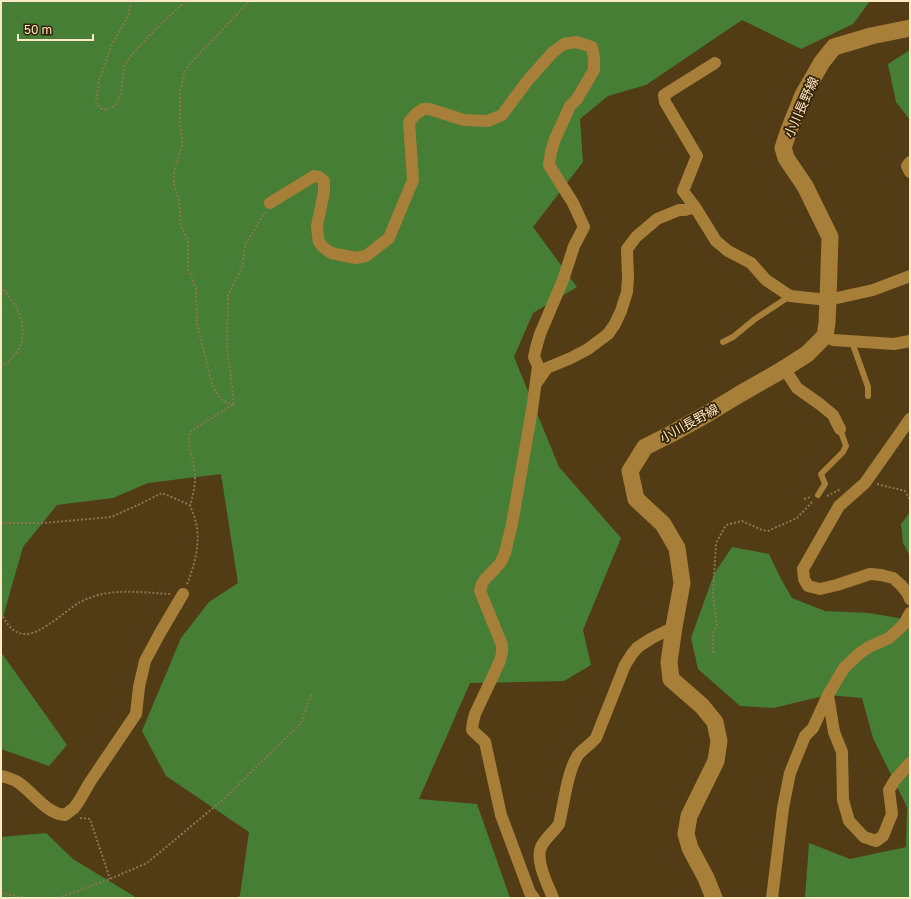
<svg xmlns="http://www.w3.org/2000/svg" width="911" height="899" font-family="'Golos Text','Noto Sans JP',sans-serif">
<rect width="100%" height="100%" fill="#523c16"/>
<path fill="#457e34" d="M 1,1 L 870,1 L 853,24 L 801,49 L 742,20 L 646,85 L 608,96 L 580,119 L 583,162 L 533,227 L 577,287 L 533,313 L 514,357 L 559,467 L 621,538 L 583,630 L 591,665 L 564,681 L 470,683 L 419,799 L 477,804 L 510,898 L 237,898 L 240,895 L 249,832 L 166,776 L 142,731 L 181,638 L 209,602 L 238,583 L 221,474 L 148,483 L 113,498 L 57,505 L 23,547 L 1,624 Z
M 910,50 L 910,120 L 896,102 L 888,64 Z
M 910,512 L 910,556 L 903,543 L 901,524 Z
M 732,547 L 769,554 L 781,579 L 792,598 L 825,611 L 869,613 L 910,620 L 910,898 L 805,898 L 809,843 L 850,859 L 906,847 L 907,807 L 873,738 L 862,698 L 828,695 L 773,708 L 740,706 L 698,669 L 691,638 L 714,574 Z
M 1,652 L 67,745 L 49,766 L 1,749 Z
M 46,833 L 73,859 L 137,898 L 1,898 L 1,837 Z"/>
<g fill="none" stroke-linecap="round" stroke-linejoin="round">
<path stroke="#8c7652" stroke-width="2" stroke-dasharray="2 2" stroke-linecap="butt" d="M 131,1 L 128,16 L 111,46 L 99,81 L 96,103 L 103,110 C 123,108 121,90 123,74 C 123,71 123,68 125,65 C 129,57 136,50 142,44 C 156,28 171,14 186,1
M 1,287 C 6,293 11,299 15,305 C 26,322 26,345 11,359 C 8,362 4,365 1,367
M 234,404 L 225,402 L 221,399 L 213,387 L 197,324 L 196,288 L 188,268 L 188,240 L 181,227 L 179,199 L 174,185 L 174,172 L 182,145 L 180,118 L 180,94 L 184,74 L 187,68 L 194,59 L 232,20 L 249,1
M 234,404 L 227,346 L 228,295 L 242,267 L 245,245 L 265,212
M 877,484 L 905,491 L 910,500
M 827,496 L 841,489
M 804,499 L 811,497
M 1,523 L 44,523 L 111,517 L 140,504 L 162,493 L 190,505
M 187,584 C 194,567 201,542 196,523 C 195,517 192,511 190,505 C 193,496 195,487 195,477 C 195,464 185,442 191,431 L 234,404
M 1,613 C 6,623 13,634 25,634 C 41,635 66,610 80,602 C 86,599 92,597 98,595 C 122,589 147,593 171,594
M 713,653 L 713,634 L 717,625 L 713,595 L 716,543 L 726,525 L 742,521 L 762,530 L 768,531 L 797,518 L 813,501
M 80,818 L 90,819 L 110,879
M 1,893 L 26,898
M 58,898 L 110,879 L 147,863 L 225,798 L 301,723 L 312,693"/>
<path stroke="#a87f38" stroke-width="6" d="M 723,342 L 733,337 L 755,319 L 790,296
M 852,342 L 868,387 L 868,396
M 818,495 L 825,484 L 821,474 L 843,452 L 846,446 L 840,429"/>
<path stroke="#a87f38" stroke-width="12" d="M 910,162 L 907,166 L 910,172
M 270,203 L 314,176 L 319,177 L 324,181 L 324,192 L 317,226 L 318,236 L 319,242 L 323,247 L 331,253 L 356,258 L 366,256 L 389,238 L 413,180 L 409,122 L 416,114 L 423,109 L 429,109 L 464,120 L 488,121 L 502,115 L 528,80 L 553,52 L 564,44 L 576,42 L 592,47 L 594,57 L 594,70 L 577,99 L 570,106 L 555,139 L 551,152 L 549,165 L 573,203 L 584,227 L 574,246 L 563,280 L 540,334 L 536,348 L 534,357 L 538,366 L 532,410 L 512,524 L 505,553 L 501,562 L 496,568 L 486,578 L 482,584 L 480,591 L 502,645 L 502,652 L 500,661 L 475,714 L 473,722 L 472,730 L 485,742 L 501,815 L 530,893 L 534,898
M 695,207 L 683,191 L 697,156 L 665,102 L 664,95 L 715,63
M 825,336 L 833,340 L 894,344 L 910,341
M 784,368 L 797,388 L 821,405 L 833,415 L 840,429
M 537,382 L 547,368 L 571,358 L 588,349 L 608,334 L 615,324 L 621,311 L 627,292 L 628,278 L 627,249 L 636,237 L 657,219 L 679,210 L 685,210 L 695,207 L 716,241 L 728,251 L 751,263 L 766,280 L 790,296 L 828,300 L 873,290 L 910,276
M 910,419 L 865,483 L 839,506 L 803,569 L 804,579 L 808,586 L 820,589 L 837,585 L 870,574 L 881,575 L 893,578 L 901,585 L 908,594 L 910,599
M 828,695 L 834,732 L 842,752 L 843,800 L 849,821 L 864,837 L 876,841 L 883,836 L 892,814 L 889,790 L 895,780 L 910,763
M 1,776 C 6,777 12,779 16,781 C 33,791 44,813 65,815 L 74,808 L 79,801 L 90,782 L 136,714 L 139,687 L 145,661 L 160,633 L 183,594
M 553,898 C 548,885 535,861 541,847 C 545,838 554,832 559,824 C 564,804 567,772 578,755 C 583,749 591,744 596,738 L 625,665 L 632,654 L 638,647 L 652,638 L 674,627
M 772,898 L 783,808 L 790,773 L 805,736 L 813,728 L 828,695 L 844,668 L 860,653 L 869,647 L 889,638 L 899,629 L 904,624 L 910,613"/>
<path stroke="#a87f38" stroke-width="17" d="M 714,898 L 706,878 L 690,848 L 686,834 L 689,816 L 716,761 L 719,741 L 715,722 L 702,706 L 671,679 L 669,662 L 674,627 L 682,583 L 677,548 L 663,524 L 636,499 L 630,471 L 645,447 L 671,434 L 707,414 L 740,394 L 782,370 L 807,354 L 825,336 L 827,323 L 828,300 L 830,237 L 805,186 L 786,158 L 783,148 L 789,130 L 803,95 L 822,62 L 834,47 L 871,36 L 910,28"/>
</g>
<g text-anchor="middle" dominant-baseline="central" stroke-width="3.5" stroke-linejoin="round" paint-order="stroke">
<g font-size="13" fill="#ffe9c7" stroke="#342405">
<text transform="translate(801 107) rotate(-66)">小川長野線</text>
<text transform="translate(689 423) rotate(-29)">小川長野線</text>
</g>
</g>
<rect width="911" height="899" fill="none" stroke="#ffe9c7" stroke-width="4"/>
<path d="M18 34v6h75v-6" fill="none" stroke="#ffe9c7" stroke-width="2"/>
<text x="24" y="34" font-size="12" fill="#ffe9c7" stroke="#342405" stroke-width="3" paint-order="stroke">50 m</text>
</svg>
